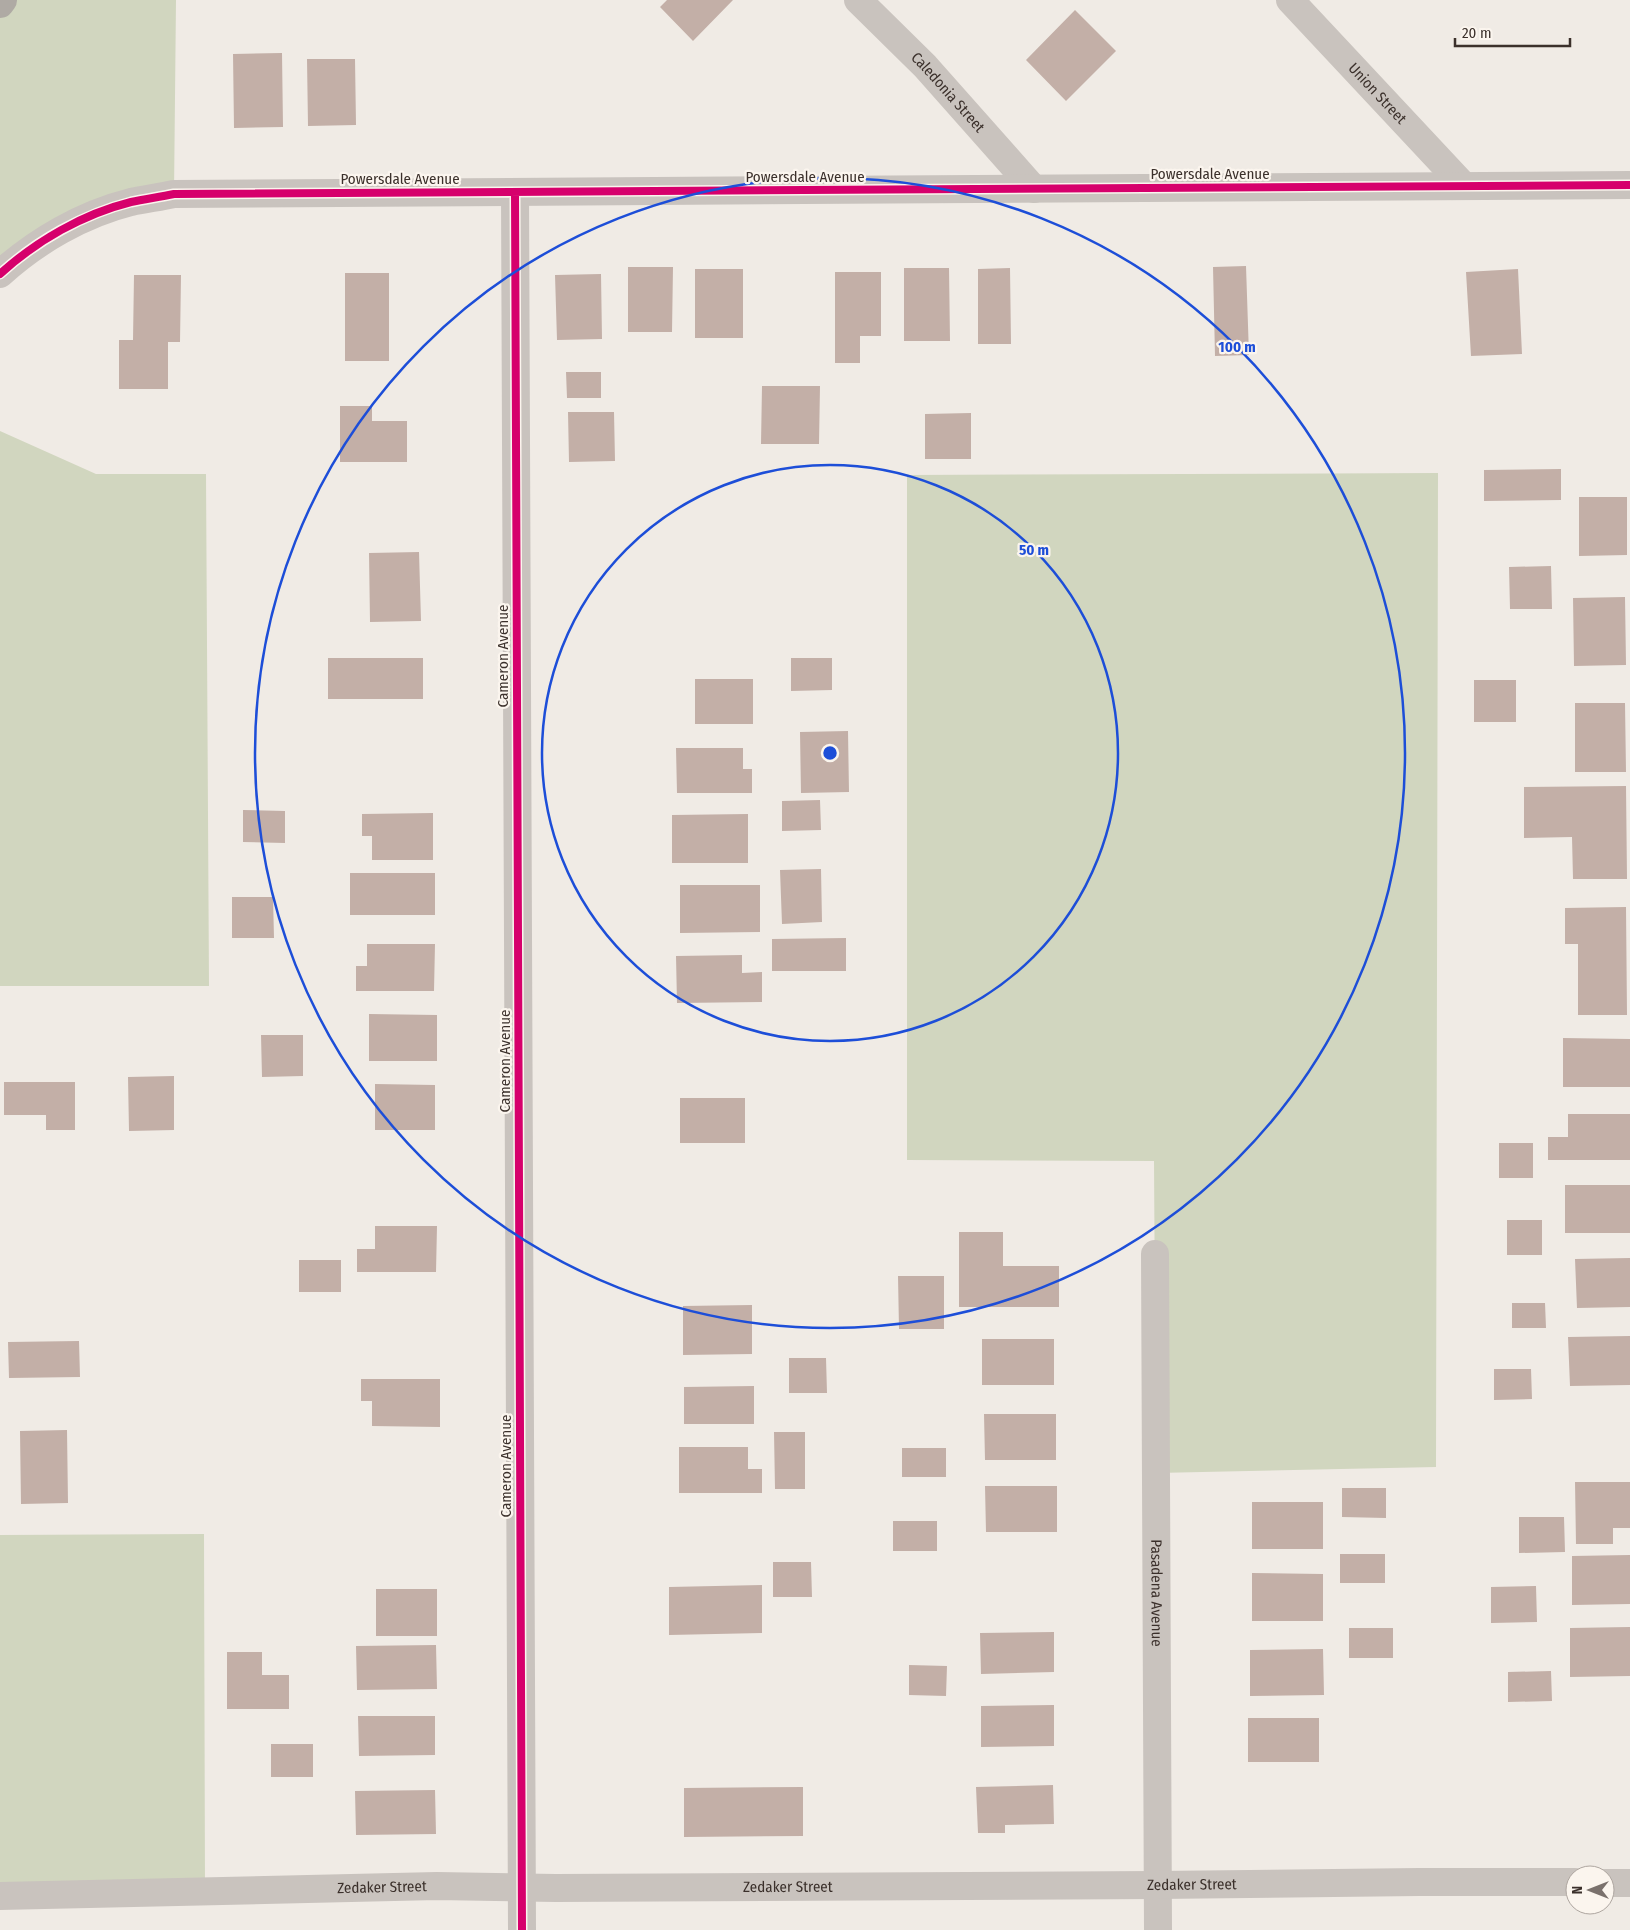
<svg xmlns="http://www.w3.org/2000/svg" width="1630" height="1930" font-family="'Fira Sans Condensed',sans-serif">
<rect width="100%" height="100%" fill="#f0ebe5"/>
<path fill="#d1d6bf" d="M 3,0 L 176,0 L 174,194 L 131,202 L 0,274 L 0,4 Z
M 0,431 L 96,474 L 206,474 L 209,986 L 0,986 Z
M 1438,473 L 1436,1467 L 1156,1473 L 1154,1161 L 907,1160 L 907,475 Z
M 204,1534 L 205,1891 L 0,1896 L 0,1535 Z"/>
<path fill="#c3afa7" d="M 667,0 L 733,0 L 693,41 L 660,7 Z
M 1075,10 L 1116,51 L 1066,101 L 1026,60 Z
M 282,53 L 283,127 L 234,128 L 233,54 Z
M 307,59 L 355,59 L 356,125 L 308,126 Z
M 1246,266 L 1249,355 L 1215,356 L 1213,267 Z
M 628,267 L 673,267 L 672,332 L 628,332 Z
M 904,268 L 949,268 L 950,341 L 904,341 Z
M 1010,268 L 1011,344 L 978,344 L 978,269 Z
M 695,269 L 743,269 L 743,338 L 695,338 Z
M 1518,269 L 1522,354 L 1471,356 L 1466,272 Z
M 835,272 L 881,272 L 881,336 L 860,336 L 860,363 L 835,363 Z
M 345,273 L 389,273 L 389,361 L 345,361 Z
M 601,274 L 602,339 L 557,340 L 555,275 Z
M 134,275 L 181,275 L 180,342 L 168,342 L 168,389 L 119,389 L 119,340 L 133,340 Z
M 566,372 L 601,372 L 601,398 L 567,398 Z
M 762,386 L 820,386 L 819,444 L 761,444 Z
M 340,406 L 372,406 L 372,421 L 407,421 L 407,462 L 340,462 Z
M 568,412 L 614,412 L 615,461 L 569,462 Z
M 971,413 L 971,459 L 925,459 L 925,414 Z
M 1561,469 L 1561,500 L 1484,501 L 1484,470 Z
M 1579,497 L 1627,497 L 1627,555 L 1579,556 Z
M 419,552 L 421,621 L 370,622 L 369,553 Z
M 1551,566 L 1552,609 L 1510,609 L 1509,567 Z
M 1625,597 L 1626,665 L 1574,666 L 1573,598 Z
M 328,658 L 423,658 L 423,699 L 328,699 Z
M 791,658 L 832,658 L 832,690 L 791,691 Z
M 695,679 L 753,679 L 753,724 L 695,724 Z
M 1474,680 L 1516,680 L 1516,722 L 1474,722 Z
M 1575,703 L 1625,703 L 1626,772 L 1575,772 Z
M 848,731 L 849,792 L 801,793 L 800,732 Z
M 676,748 L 743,748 L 743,769 L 752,769 L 752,793 L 677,793 Z
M 1626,786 L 1627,879 L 1573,879 L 1572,837 L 1524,838 L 1524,787 Z
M 820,800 L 821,830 L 782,831 L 782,801 Z
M 243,810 L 285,811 L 285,843 L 243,842 Z
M 433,813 L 433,860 L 372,860 L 372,836 L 362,836 L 362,814 Z
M 748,814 L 748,863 L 672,863 L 672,815 Z
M 821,869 L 822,922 L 782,924 L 780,870 Z
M 350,873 L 435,873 L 435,915 L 350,915 Z
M 680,885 L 760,885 L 760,932 L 680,933 Z
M 232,897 L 273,897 L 274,938 L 232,938 Z
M 1626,907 L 1627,1015 L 1578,1015 L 1578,944 L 1565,944 L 1565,908 Z
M 846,938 L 846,971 L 772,971 L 772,939 Z
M 367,944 L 435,944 L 434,991 L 356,991 L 356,966 L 367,966 Z
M 742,955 L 742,973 L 762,972 L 762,1002 L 677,1003 L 676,956 Z
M 369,1014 L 437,1015 L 437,1061 L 369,1061 Z
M 261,1035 L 303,1035 L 303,1076 L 262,1077 Z
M 1563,1038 L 1630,1039 L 1630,1087 L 1563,1087 Z
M 174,1076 L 174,1130 L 129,1131 L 128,1077 Z
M 4,1082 L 75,1082 L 75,1130 L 46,1130 L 46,1115 L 4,1115 Z
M 375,1084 L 435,1085 L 435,1130 L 375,1130 Z
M 680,1098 L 745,1098 L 745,1143 L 680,1143 Z
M 1568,1114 L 1630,1114 L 1630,1160 L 1548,1160 L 1548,1137 L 1568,1137 Z
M 1499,1143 L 1533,1143 L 1533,1178 L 1499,1178 Z
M 1565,1185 L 1630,1185 L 1630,1233 L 1565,1233 Z
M 1507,1220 L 1542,1220 L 1542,1255 L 1507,1255 Z
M 375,1226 L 437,1226 L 436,1272 L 357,1272 L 357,1249 L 375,1249 Z
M 959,1232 L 1003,1232 L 1003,1266 L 1059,1266 L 1059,1307 L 959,1307 Z
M 1630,1258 L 1630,1307 L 1577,1308 L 1575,1259 Z
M 299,1260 L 341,1260 L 341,1292 L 299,1292 Z
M 898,1276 L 944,1276 L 944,1329 L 899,1329 Z
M 1512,1303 L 1545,1303 L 1546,1328 L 1512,1328 Z
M 752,1305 L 752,1354 L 683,1355 L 683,1306 Z
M 1630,1336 L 1630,1385 L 1570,1386 L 1568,1337 Z
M 982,1339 L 1054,1339 L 1054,1385 L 982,1385 Z
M 79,1341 L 80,1377 L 9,1378 L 8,1342 Z
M 789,1358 L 826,1358 L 827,1393 L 789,1393 Z
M 1494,1369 L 1531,1369 L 1532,1399 L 1494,1400 Z
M 361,1379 L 440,1379 L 440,1427 L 372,1426 L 372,1401 L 361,1401 Z
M 754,1386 L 754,1424 L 684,1424 L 684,1387 Z
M 984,1414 L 1056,1414 L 1056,1460 L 985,1460 Z
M 67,1430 L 68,1503 L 21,1504 L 20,1431 Z
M 774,1432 L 805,1432 L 805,1489 L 775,1489 Z
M 679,1447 L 748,1447 L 748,1469 L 762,1469 L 762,1493 L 679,1493 Z
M 902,1448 L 946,1448 L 946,1477 L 902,1477 Z
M 1575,1482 L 1630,1482 L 1630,1528 L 1613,1528 L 1613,1544 L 1576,1544 Z
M 985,1486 L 1057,1486 L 1057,1532 L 986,1532 Z
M 1342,1488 L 1386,1488 L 1386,1518 L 1342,1517 Z
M 1252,1502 L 1323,1502 L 1323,1549 L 1252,1549 Z
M 1519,1517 L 1564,1517 L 1565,1552 L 1519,1553 Z
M 893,1521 L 937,1521 L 937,1551 L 893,1551 Z
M 1340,1554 L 1385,1554 L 1385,1583 L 1340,1583 Z
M 1630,1555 L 1630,1604 L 1572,1605 L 1572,1556 Z
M 773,1562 L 811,1562 L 812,1597 L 773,1597 Z
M 1252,1573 L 1323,1574 L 1323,1621 L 1252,1621 Z
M 762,1585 L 762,1633 L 669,1635 L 669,1587 Z
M 1536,1586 L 1537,1622 L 1491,1623 L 1491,1587 Z
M 376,1589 L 437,1589 L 437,1636 L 376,1636 Z
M 1630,1627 L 1630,1676 L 1570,1677 L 1570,1628 Z
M 1349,1628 L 1393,1628 L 1393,1658 L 1349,1658 Z
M 1054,1632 L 1054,1672 L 981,1674 L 980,1633 Z
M 436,1645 L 437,1689 L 357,1690 L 356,1646 Z
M 1323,1649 L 1324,1695 L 1250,1696 L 1250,1650 Z
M 227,1652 L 262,1652 L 262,1675 L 289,1675 L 289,1709 L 227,1709 Z
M 909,1665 L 947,1666 L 946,1696 L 909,1695 Z
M 1551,1671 L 1552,1701 L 1508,1702 L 1508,1672 Z
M 1054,1705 L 1054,1746 L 981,1747 L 981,1706 Z
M 358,1716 L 435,1716 L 435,1755 L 359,1756 Z
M 1248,1718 L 1319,1718 L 1319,1762 L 1248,1762 Z
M 271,1744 L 313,1744 L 313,1777 L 271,1777 Z
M 1053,1785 L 1054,1824 L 1005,1825 L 1005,1833 L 978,1833 L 976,1787 Z
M 803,1787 L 803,1836 L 684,1837 L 684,1788 Z
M 435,1790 L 436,1834 L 356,1835 L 355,1791 Z"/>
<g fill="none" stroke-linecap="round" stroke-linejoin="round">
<g stroke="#c9c3be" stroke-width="28">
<path id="s1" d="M 858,0 L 925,66 L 1034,189"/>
<path id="s2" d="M 1290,0 L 1464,186"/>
<path d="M 515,192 L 522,1930"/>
<path d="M 0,274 C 36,241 83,214 131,202 C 145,199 160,197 174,194 L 1630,185"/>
<path id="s3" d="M 1155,1254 L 1158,1930"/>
<path d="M 1605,1883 L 1630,1883"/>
<path id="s4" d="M 0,1896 L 437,1886 L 556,1888 L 1158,1885 L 1419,1882 L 1575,1882"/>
</g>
<path stroke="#afaaa4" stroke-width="28" d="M 0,4 L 3,0"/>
<defs>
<path id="cycleway" d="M 515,192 L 522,1930
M 0,274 C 36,241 83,214 131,202 C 145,199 160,197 174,194 L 1630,185"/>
</defs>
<use href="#cycleway" stroke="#fbf5ee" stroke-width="11"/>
<use href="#cycleway" stroke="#d6006c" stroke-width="8"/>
</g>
<g fill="none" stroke="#1d4ed8" stroke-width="2.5">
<circle cx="830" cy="753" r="288"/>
<circle cx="830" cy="753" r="575"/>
</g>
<g text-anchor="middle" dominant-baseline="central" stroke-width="4.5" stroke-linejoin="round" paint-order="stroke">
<g font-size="15" fill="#3b302b" stroke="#fbf5ee">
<text stroke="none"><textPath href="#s1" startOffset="129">Caledonia Street</textPath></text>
<text stroke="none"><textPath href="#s2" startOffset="128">Union Street</textPath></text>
<text x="1210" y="174">Powersdale Avenue</text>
<text x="805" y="177">Powersdale Avenue</text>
<text x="400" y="179">Powersdale Avenue</text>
<text transform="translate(503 656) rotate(-90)">Cameron Avenue</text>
<text transform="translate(505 1061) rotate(-90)">Cameron Avenue</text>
<text transform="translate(506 1466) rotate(-90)">Cameron Avenue</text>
<text stroke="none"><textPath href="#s3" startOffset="339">Pasadena Avenue</textPath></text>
<text stroke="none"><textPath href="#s4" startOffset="1192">Zedaker Street</textPath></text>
<text stroke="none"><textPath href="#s4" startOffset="788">Zedaker Street</textPath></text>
<text stroke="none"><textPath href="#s4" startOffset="382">Zedaker Street</textPath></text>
</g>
</g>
<circle cx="830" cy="753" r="8" fill="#1d4ed8" stroke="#fbf5ee" stroke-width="2.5"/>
<g font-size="15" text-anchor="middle" font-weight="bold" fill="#1d4ed8" stroke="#fbf5ee" stroke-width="4.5" stroke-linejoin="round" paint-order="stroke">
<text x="1237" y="352">100 m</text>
<text x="1034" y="555">50 m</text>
</g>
<g transform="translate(1590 1890) rotate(270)"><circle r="24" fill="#fbf5ee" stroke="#aea6a0"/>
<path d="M0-4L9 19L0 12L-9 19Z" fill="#7a716c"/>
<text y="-8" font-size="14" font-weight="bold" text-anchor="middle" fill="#3b302b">N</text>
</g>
<path d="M1455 38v8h115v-8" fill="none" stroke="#3b302b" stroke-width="2.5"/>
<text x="1462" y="38" font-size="15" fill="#3b302b" stroke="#fbf5ee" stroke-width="4" paint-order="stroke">20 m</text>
</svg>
